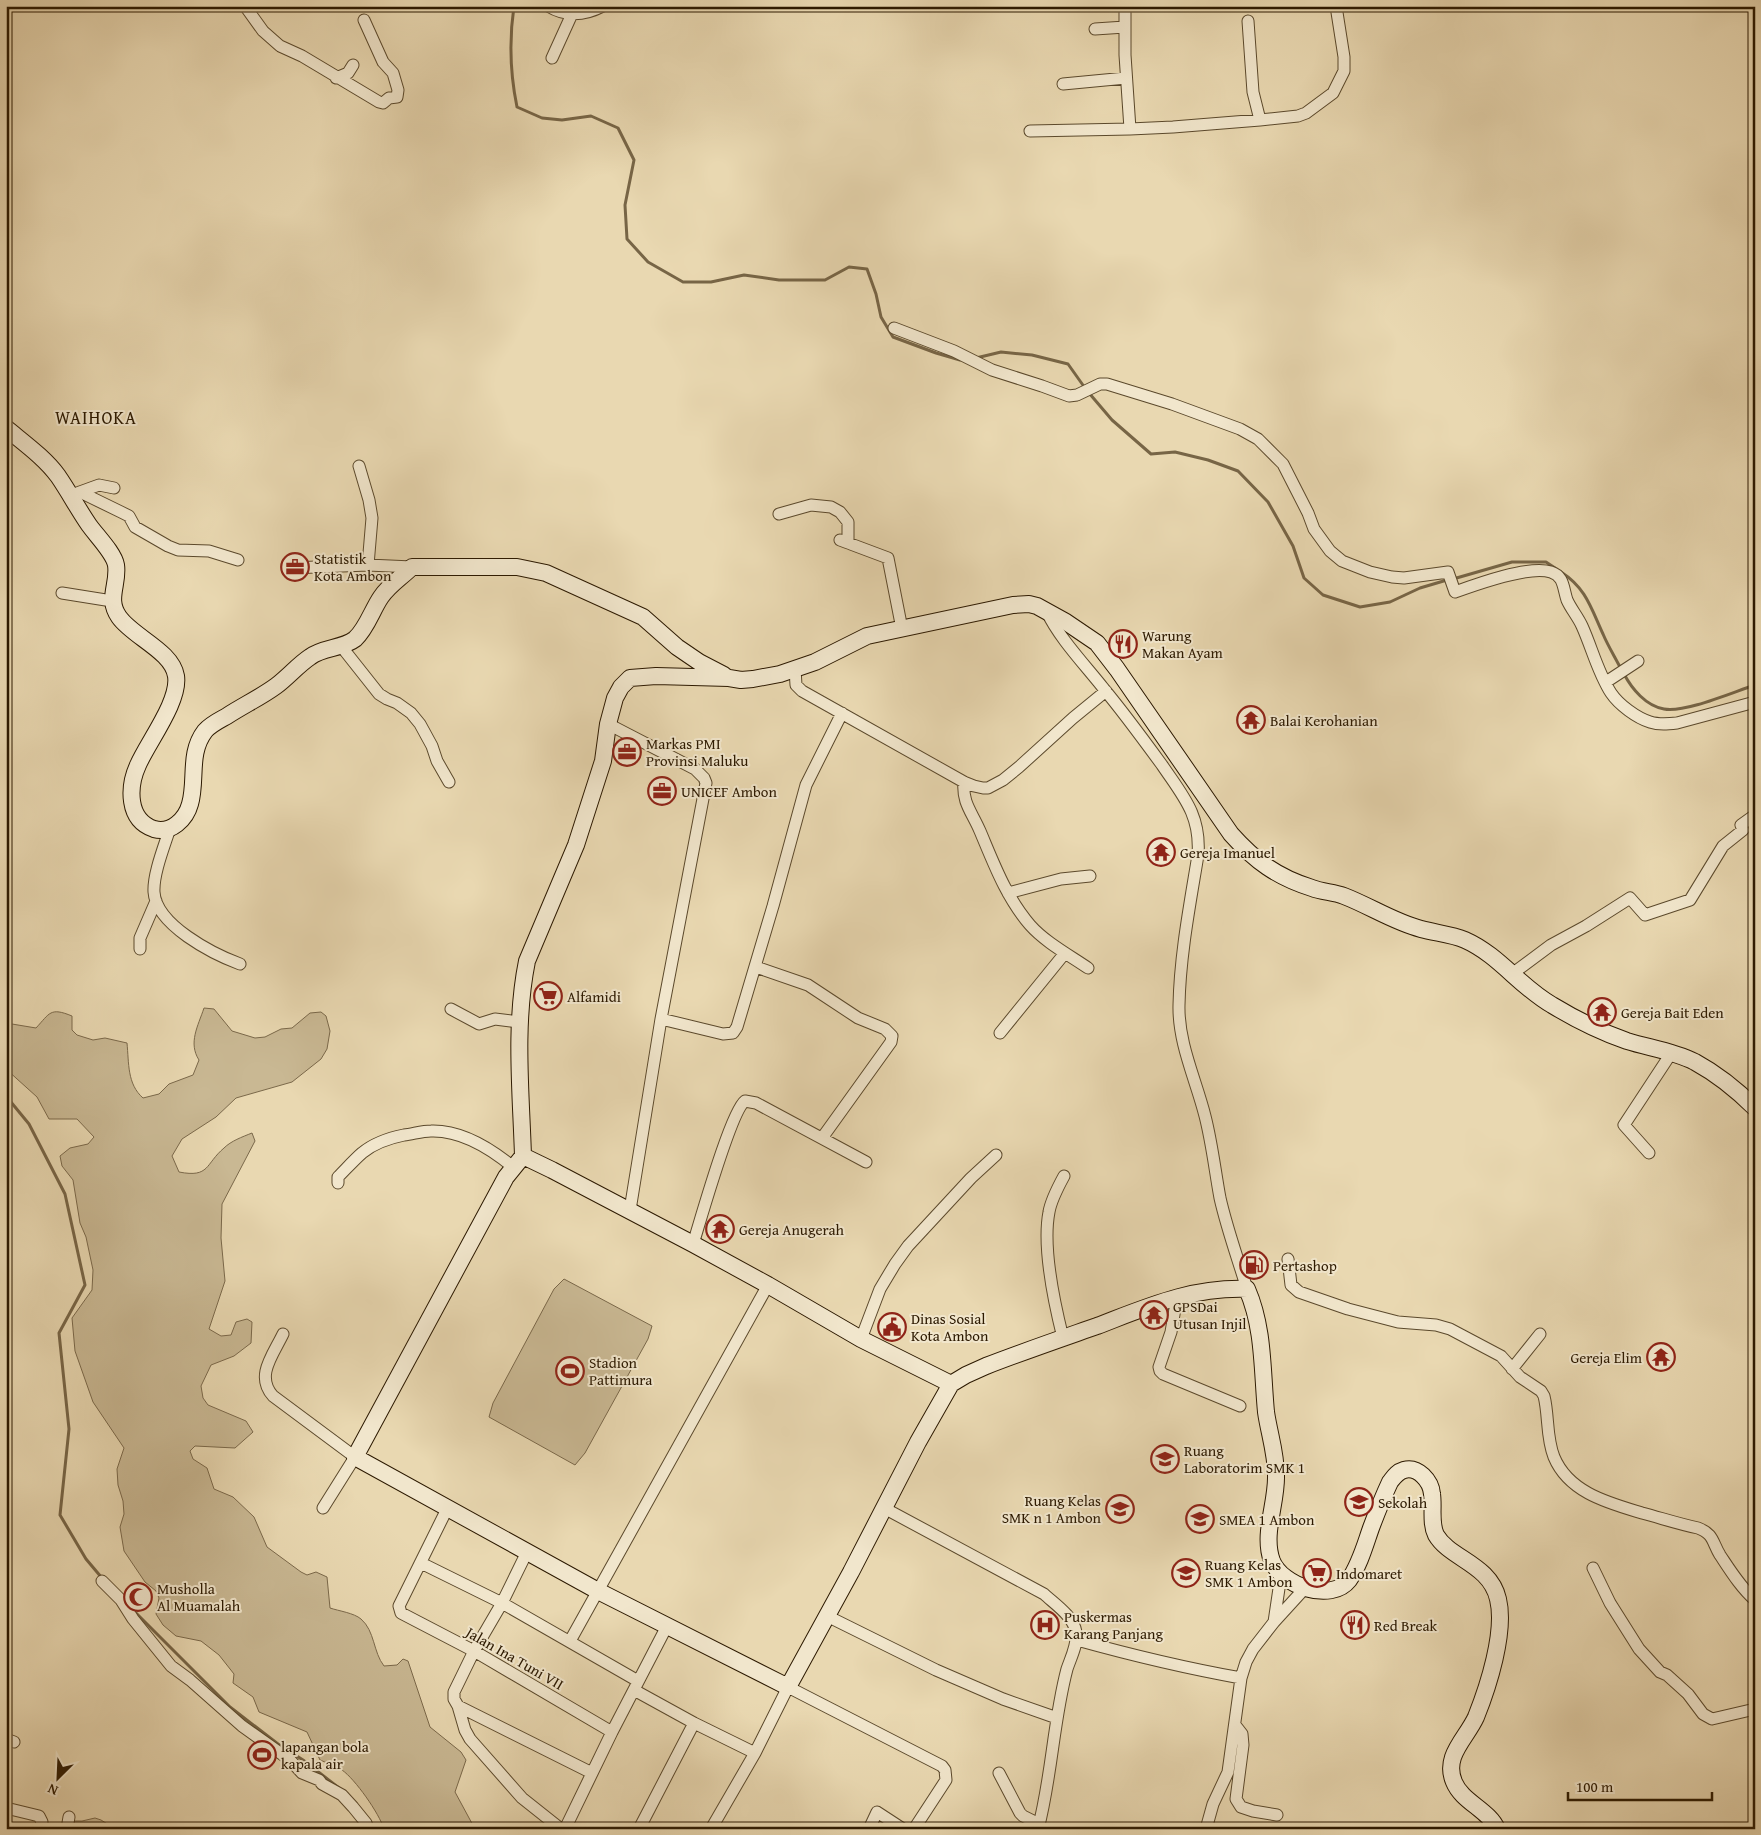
<svg xmlns="http://www.w3.org/2000/svg" width="1761" height="1835" font-family="'Gentium Book Plus',serif">
<rect width="100%" height="100%" fill="#e9d8b1"/>
<filter id="stains"><feTurbulence type="fractalNoise" baseFrequency=".004" numOctaves="4"/><feColorMatrix values="0 0 0 0 .2 0 0 0 0 .09 0 0 0 0 .02 0 0 0 .5 -.17"/></filter>
<radialGradient id="worn" r=".72"><stop offset=".6" stop-color="#630" stop-opacity="0"/><stop offset="1" stop-color="#630" stop-opacity=".3"/></radialGradient>
<path fill="#c9b893" stroke="#7a684a" d="M 204,1008 L 214,1009 L 232,1031 L 255,1038 L 265,1037 L 281,1029 L 292,1028 L 310,1013 L 321,1012 L 326,1016 L 330,1031 L 327,1049 L 321,1059 L 292,1082 L 236,1098 L 216,1117 L 182,1139 L 172,1156 L 179,1172 C 210,1178 205,1164 224,1148 C 231,1141 242,1137 252,1133 L 255,1141 L 222,1204 L 221,1238 L 225,1281 L 209,1329 L 221,1336 L 231,1335 L 236,1322 L 247,1319 L 252,1322 L 251,1343 L 234,1356 L 211,1365 L 201,1386 L 203,1398 L 208,1405 L 246,1421 L 253,1432 L 235,1448 L 195,1446 L 190,1451 L 193,1459 L 207,1468 L 214,1489 L 233,1497 L 254,1517 L 267,1547 L 301,1572 L 307,1575 L 316,1572 L 327,1577 L 330,1608 C 339,1611 354,1613 361,1619 C 375,1631 373,1652 384,1666 L 397,1665 L 403,1659 L 408,1661 L 430,1727 L 461,1752 L 466,1760 L 455,1792 L 475,1829 L 384,1829 C 379,1813 355,1779 342,1770 C 335,1766 327,1763 320,1760 L 307,1732 L 259,1712 L 253,1697 L 233,1683 L 234,1674 L 219,1655 L 201,1641 L 176,1636 L 163,1625 L 156,1614 L 159,1598 L 156,1591 L 145,1582 L 124,1551 L 120,1527 L 124,1514 L 123,1501 L 118,1485 L 117,1469 L 124,1448 L 93,1402 L 75,1351 L 72,1318 L 92,1290 L 93,1270 L 86,1237 L 80,1223 L 73,1180 L 62,1166 L 60,1156 L 70,1148 L 88,1144 L 94,1137 L 77,1119 L 49,1119 L 37,1097 L 6,1069 L 6,1018 L 12,1024 L 36,1028 C 50,1013 50,1007 72,1016 L 72,1030 L 77,1035 L 93,1040 L 105,1038 L 127,1043 C 129,1063 127,1084 143,1098 L 159,1094 L 169,1084 L 193,1075 L 199,1060 C 188,1043 198,1026 204,1008 Z
M 564,1279 L 652,1326 L 648,1339 L 585,1453 L 575,1465 L 489,1417 L 493,1403 L 554,1289 Z
M 95,1818 L 101,1820 L 109,1825 L 110,1829 L 70,1829 L 71,1821 L 82,1821 Z"/>
<g fill="none" stroke-linecap="round" stroke-linejoin="round">
<path stroke="#776546" stroke-width="3" d="M 514,6 C 509,40 510,73 517,107 L 542,118 L 562,120 L 591,116 L 618,128 L 634,160 L 625,205 L 627,239 L 648,262 L 683,282 L 711,282 L 744,275 L 779,280 L 825,280 L 849,267 L 867,269 L 876,294 L 881,317 L 893,337 L 936,353 L 960,360
M 976,358 L 1001,352 L 1032,355 L 1068,364 L 1085,388
M 1089,393 L 1112,420 L 1151,454 L 1175,452 L 1208,460 L 1238,471 L 1268,502 L 1293,546 L 1304,578 L 1323,595 L 1360,607 L 1390,602 L 1420,588 L 1447,580
M 1561,572 C 1586,588 1591,608 1603,634 C 1608,646 1615,657 1621,669
M 1453,579 L 1512,562 L 1546,562 L 1555,568
M 1624,674 C 1632,689 1646,706 1664,709 C 1685,713 1733,692 1755,685
M 6,1096 L 29,1124 L 65,1194 L 85,1285 L 59,1333 L 69,1429 L 60,1515 L 86,1559 L 102,1578
M 134,1611 L 230,1707 L 278,1744 L 303,1760 L 339,1788"/>
<defs>
<path id="street" d="M 245,6 L 263,31 L 280,46 L 302,56 L 379,102 L 383,103 L 389,98 L 397,97 L 398,90 L 393,73 L 383,62 L 364,20
M 548,6 C 566,17 584,16 603,6
M 1125,6 L 1125,55 L 1130,129
M 1248,21 L 1253,92 L 1260,120
M 1095,29 L 1125,27
M 552,58 L 572,14
M 336,78 L 348,73 L 353,65
M 1063,84 L 1126,78
M 1030,131 L 1130,129 L 1173,127 L 1260,120 L 1298,116 L 1306,113 L 1333,93 L 1344,71 L 1344,57 L 1336,6
M 894,328 L 954,351 L 992,370 L 1042,386 L 1069,396 L 1077,395 L 1100,384 L 1107,384 L 1172,404 L 1240,429 L 1258,439 L 1283,464 L 1308,513 L 1314,529 L 1330,551 L 1342,561 L 1370,572 L 1392,577 L 1404,578 L 1448,572 L 1455,592 C 1477,584 1529,565 1551,572 C 1564,576 1563,588 1567,600 C 1571,609 1578,617 1582,626 C 1592,648 1598,673 1611,693 C 1619,705 1637,718 1650,722 C 1659,725 1668,724 1677,723 L 1755,702
M 359,466 L 369,500 L 372,518 L 368,565
M 80,492 L 121,512 L 129,516 L 135,527 L 168,546 L 178,550 L 209,551 L 238,560
M 77,493 L 99,485 L 114,488
M 779,514 L 811,505 L 831,507 L 840,512 L 848,522 L 848,543
M 840,540 L 888,558 L 902,629
M 291,568 L 368,565 L 412,567
M 62,593 L 112,601
M 1047,612 C 1059,638 1086,666 1104,689 C 1124,713 1143,739 1162,765 C 1183,796 1201,815 1198,855 C 1190,904 1180,955 1179,1005 C 1178,1043 1196,1080 1205,1116 C 1212,1143 1215,1171 1220,1198 C 1227,1229 1238,1259 1247,1289
M 341,646 L 379,694 L 387,699 L 397,703 L 411,713 L 420,724 L 432,746 L 437,761 L 449,782
M 795,669 L 796,685 L 802,691 L 964,782 L 974,786 L 983,788 L 988,788 L 1003,780 L 1019,767 L 1073,718 L 1106,691
M 1606,682 L 1638,661
M 608,724 L 695,769 L 704,778 L 706,783 L 661,1019
M 964,782 C 962,803 972,812 980,831 C 994,864 1006,897 1030,925 C 1045,942 1069,955 1088,968
M 170,828 C 164,847 153,874 154,892 C 156,925 213,954 240,964
M 1008,893 L 1061,879 L 1090,876
M 140,949 L 140,938 L 156,901
M 756,967 L 808,985 L 858,1018 L 885,1029 L 892,1036 L 891,1042 L 822,1138
M 1512,974 L 1551,945 L 1586,926 L 1630,898 L 1645,915 L 1690,900 L 1723,846 L 1743,830 L 1741,825 L 1755,815
M 451,1009 L 479,1024 L 495,1019 L 519,1022
M 1000,1033 L 1065,953
M 1649,1153 L 1624,1125 L 1672,1052
M 338,1183 L 338,1177 C 346,1169 354,1160 362,1153 C 374,1143 389,1138 404,1135 C 413,1134 422,1131 431,1131 C 462,1130 490,1148 513,1167
M 630,1210 L 661,1019 L 723,1034 L 733,1033 L 737,1027 L 773,906 L 806,785 L 842,713
M 693,1244 C 700,1222 731,1111 745,1101 L 756,1103 L 866,1162
M 1288,1259 L 1291,1285 L 1299,1292 L 1348,1309 L 1398,1322 L 1436,1325 L 1450,1329 L 1501,1356 L 1520,1377 L 1541,1391 L 1544,1396 C 1549,1416 1546,1437 1554,1457 C 1569,1493 1609,1503 1642,1513 C 1661,1518 1679,1524 1698,1528 C 1714,1534 1712,1542 1720,1555 C 1730,1570 1741,1588 1755,1600
M 1177,1297 L 1171,1332 L 1159,1367 L 1160,1371 L 1163,1374 L 1240,1406
M 283,1334 C 273,1355 255,1376 273,1396 L 355,1457 L 323,1508
M 1063,1338 C 1054,1302 1042,1248 1049,1212 C 1051,1200 1058,1187 1064,1176
M 861,1339 L 880,1289 L 895,1264 L 908,1246 L 971,1178 L 996,1155
M 1512,1369 L 1540,1334
M 448,1507 L 399,1606 L 401,1613 L 474,1651 L 612,1732
M 884,1508 L 1044,1594 C 1056,1605 1073,1616 1076,1632 C 1078,1644 1071,1657 1067,1669 C 1053,1722 1052,1776 1038,1829
M 421,1563 L 502,1603 L 638,1681
M 1593,1568 L 1610,1603 L 1639,1649 L 1660,1672 L 1667,1675 L 1688,1694 L 1703,1714 L 1712,1719 L 1755,1709
M 102,1581 L 121,1600 L 133,1619 L 171,1666 L 190,1680 L 242,1726 L 290,1760 L 302,1773 L 319,1780 L 322,1784 L 342,1795 L 353,1807 L 366,1823 L 368,1829
M 827,1616 L 936,1670 L 1003,1699 L 1057,1718
M 1274,1622 L 1281,1575
M 1077,1640 C 1131,1655 1185,1668 1241,1678
M 570,1641 L 768,1285
M 634,1690 L 694,1723 L 755,1753
M 458,1706 L 454,1699 L 454,1692 L 474,1651 L 502,1603 L 527,1552
M 1235,1725 L 1242,1734 L 1243,1745 L 1236,1799 L 1241,1807 L 1253,1811 L 1277,1815
M 6,1739 L 14,1742
M 999,1773 L 1020,1813 L 1023,1816 L 1039,1824
M 6,1808 L 39,1816 L 42,1822 L 41,1829
M 67,1829 L 69,1817
M 561,1829 L 522,1798 L 470,1739 L 465,1730 L 458,1706 L 592,1773
M 565,1829 L 612,1732 L 667,1626
M 639,1829 L 694,1723
M 711,1829 L 755,1753 L 788,1687 L 942,1766 L 945,1770 L 946,1780 L 914,1829
M 869,1829 L 877,1812 L 903,1829
M 1206,1829 L 1213,1804 L 1228,1772 L 1241,1678 L 1246,1662 L 1253,1649 L 1274,1622 L 1305,1588"/>
<path id="secondary" d="M 6,428 C 24,443 45,458 58,476 C 69,492 78,509 89,525 C 96,535 114,553 116,565 C 119,584 106,599 119,617 C 133,637 172,651 176,676 C 180,701 148,742 138,765 C 128,787 127,820 154,829 C 171,834 186,819 190,804 C 197,780 188,753 205,731 C 211,724 220,720 227,716 C 244,705 261,697 276,686 C 288,677 298,665 310,657 C 323,647 342,649 355,639 C 367,628 372,610 381,597 C 389,585 402,577 412,567 L 517,567 L 546,573 L 643,617 L 677,647 L 699,662 L 724,675
M 523,1156 L 552,1170 L 693,1244 L 768,1285 L 861,1339 L 951,1384
M 1497,1829 C 1489,1810 1462,1802 1454,1782 C 1443,1756 1466,1739 1476,1717 C 1488,1687 1506,1632 1498,1599 C 1490,1564 1450,1559 1436,1535 C 1430,1523 1434,1507 1432,1494 C 1431,1481 1418,1466 1404,1470 C 1397,1472 1394,1477 1390,1482 C 1383,1497 1377,1512 1371,1528 C 1365,1545 1360,1564 1349,1580 C 1331,1603 1282,1586 1272,1561 C 1262,1534 1277,1503 1276,1475 C 1276,1453 1269,1433 1266,1412 C 1262,1370 1264,1328 1247,1289 C 1191,1287 1147,1307 1097,1326 C 1060,1339 1022,1352 986,1366 L 966,1375 L 951,1384 L 918,1442 L 851,1572 L 788,1687 L 598,1591 L 355,1457 L 506,1177 L 523,1156 C 521,1092 514,1025 527,961 L 576,845 L 603,761 L 608,724 L 615,698 L 621,687 L 630,678 L 656,676 L 729,678 L 741,680 L 753,679 L 780,674 L 815,662 L 867,636 L 1013,605 L 1029,604 L 1037,606 L 1066,622 L 1097,643 L 1117,669 L 1231,834 C 1255,861 1277,877 1312,888 C 1322,892 1334,892 1344,896 C 1370,906 1394,922 1421,929 C 1435,933 1451,934 1465,940 C 1499,955 1520,987 1552,1005 C 1575,1019 1601,1032 1627,1041 C 1649,1048 1673,1051 1695,1062 C 1717,1074 1737,1090 1755,1108"/>
</defs>
<use href="#street" stroke="#5b492c" stroke-width="13"/>
<use href="#secondary" stroke="#2c1900" stroke-width="18"/>
<use href="#street" stroke="#f1e6cc" stroke-width="11"/>
<use href="#secondary" stroke="#f1e6cc" stroke-width="16"/>
</g>
<defs>
<symbol id="office-ring" viewBox="-11 -11 22 22"><circle r="9.5" fill="#f1e6cc" stroke="#8f2418" stroke-width="1.5"/><path d="M-6-3h4V-5.5h4V-3h4V5H-6ZM-1-4.5V-3h2v-1.5ZM-6 0V1H6V0Z" fill="#8f2418"/></symbol>
<symbol id="restaurant-ring" viewBox="-11 -11 22 22"><circle r="9.5" fill="#f1e6cc" stroke="#8f2418" stroke-width="1.5"/><path d="M-5-6h1v4h1v-4h1v4h1v-4h1v5L-1.5 .5V6h-2V.5L-5-1ZM5-6V6H3V1.5H1.5Q1.5-4 5-6Z" fill="#8f2418"/></symbol>
<symbol id="temple-ring" viewBox="-11 -11 22 22"><circle r="9.5" fill="#f1e6cc" stroke="#8f2418" stroke-width="1.5"/><path d="M0-6L5-2H3V0L6.5 2.5H4V6H1.5V3h-3V6H-4V2.5H-6.5L-3 0V-2H-5Z" fill="#8f2418"/></symbol>
<symbol id="supermarket-ring" viewBox="-11 -11 22 22"><circle r="9.5" fill="#f1e6cc" stroke="#8f2418" stroke-width="1.5"/><path d="M-6-5.5h2.5l.6 2H6L4.5 2H-2.5L-4.4-4H-6ZM-1.5 3.2a1.3 1.3 0 1 0 .1 0ZM3 3.2a1.3 1.3 0 1 0 .1 0Z" fill="#8f2418"/></symbol>
<symbol id="fuel-ring" viewBox="-11 -11 22 22"><circle r="9.5" fill="#f1e6cc" stroke="#8f2418" stroke-width="1.5"/><path d="M-5.5-6h7V0h2V4h1.3V-2.5L3-4.5l.8-.8L6-3V5H2.5V1h-1V6h-7ZM-4.2-4.7v3.2H.2V-4.7Z" fill="#8f2418"/></symbol>
<symbol id="civic-ring" viewBox="-11 -11 22 22"><circle r="9.5" fill="#f1e6cc" stroke="#8f2418" stroke-width="1.5"/><path d="M-.6-6.5H3V-4.5H.6V-3L4-1V1h2V6H-6V1h2V-1L-.6-3ZM-1.2 2.5V6h2.4V2.5Z" fill="#8f2418"/></symbol>
<symbol id="stadium-ring" viewBox="-11 -11 22 22"><circle r="9.5" fill="#f1e6cc" stroke="#8f2418" stroke-width="1.5"/><path d="M0-5a6.5 5 0 1 0 0 10a6.5 5 0 1 0 0-10ZM-3.5-1.8h7v3.6h-7Z" fill="#8f2418"/></symbol>
<symbol id="school-ring" viewBox="-11 -11 22 22"><circle r="9.5" fill="#f1e6cc" stroke="#8f2418" stroke-width="1.5"/><path d="M0-5L7-2L0 1L-7-2ZM-4 1L0 2.5L4 1V4Q0 6-4 4Z" fill="#8f2418"/></symbol>
<symbol id="mosque-ring" viewBox="-11 -11 22 22"><circle r="9.5" fill="#f1e6cc" stroke="#8f2418" stroke-width="1.5"/><path d="M3.5-4.9A6 6 0 1 0 3.5 4.9A5 5 0 1 1 3.5-4.9Z" fill="#8f2418"/></symbol>
<symbol id="hospital-ring" viewBox="-11 -11 22 22"><circle r="9.5" fill="#f1e6cc" stroke="#8f2418" stroke-width="1.5"/><path d="M-5-5h3v3.5h4V-5h3V5h-3V1.5h-4V5h-3Z" fill="#8f2418"/></symbol>
</defs>
<g fill-rule="evenodd">
<use href="#office-ring" x="279" y="551" width="32" height="32"/>
<use href="#restaurant-ring" x="1107" y="628" width="32" height="32"/>
<use href="#temple-ring" x="1235" y="704" width="32" height="32"/>
<use href="#office-ring" x="611" y="736" width="32" height="32"/>
<use href="#office-ring" x="646" y="775" width="32" height="32"/>
<use href="#temple-ring" x="1145" y="836" width="32" height="32"/>
<use href="#supermarket-ring" x="532" y="980" width="32" height="32"/>
<use href="#temple-ring" x="1586" y="996" width="32" height="32"/>
<use href="#temple-ring" x="704" y="1213" width="32" height="32"/>
<use href="#fuel-ring" x="1238" y="1249" width="32" height="32"/>
<use href="#temple-ring" x="1138" y="1299" width="32" height="32"/>
<use href="#civic-ring" x="876" y="1311" width="32" height="32"/>
<use href="#temple-ring" x="1645" y="1341" width="32" height="32"/>
<use href="#stadium-ring" x="554" y="1355" width="32" height="32"/>
<use href="#school-ring" x="1149" y="1443" width="32" height="32"/>
<use href="#school-ring" x="1343" y="1486" width="32" height="32"/>
<use href="#school-ring" x="1104" y="1493" width="32" height="32"/>
<use href="#school-ring" x="1184" y="1503" width="32" height="32"/>
<use href="#school-ring" x="1170" y="1557" width="32" height="32"/>
<use href="#supermarket-ring" x="1301" y="1557" width="32" height="32"/>
<use href="#mosque-ring" x="122" y="1581" width="32" height="32"/>
<use href="#hospital-ring" x="1029" y="1609" width="32" height="32"/>
<use href="#restaurant-ring" x="1339" y="1609" width="32" height="32"/>
<use href="#stadium-ring" x="246" y="1739" width="32" height="32"/>
</g>
<g text-anchor="middle" dominant-baseline="central" stroke-width="4" stroke-linejoin="round" paint-order="stroke">
<g font-size="15" fill="#2c1900" stroke="#f1e6cc" text-anchor="start">
<text x="314" y="558">Statistik<tspan x="314" dy="17">Kota Ambon</tspan></text>
<text x="1142" y="635">Warung<tspan x="1142" dy="17">Makan Ayam</tspan></text>
<text x="1270" y="720">Balai Kerohanian</text>
<text x="646" y="743">Markas PMI<tspan x="646" dy="17">Provinsi Maluku</tspan></text>
<text x="681" y="791">UNICEF Ambon</text>
<text x="1180" y="852">Gereja Imanuel</text>
<text x="567" y="996">Alfamidi</text>
<text x="1621" y="1012">Gereja Bait Eden</text>
<text x="739" y="1229">Gereja Anugerah</text>
<text x="1273" y="1265">Pertashop</text>
<text x="1173" y="1306">GPSDai<tspan x="1173" dy="17">Utusan Injil</tspan></text>
<text x="911" y="1318">Dinas Sosial<tspan x="911" dy="17">Kota Ambon</tspan></text>
<text x="1642" y="1357" text-anchor="end">Gereja Elim</text>
<text x="589" y="1362">Stadion<tspan x="589" dy="17">Pattimura</tspan></text>
<text x="1184" y="1450">Ruang<tspan x="1184" dy="17">Laboratorim SMK 1</tspan></text>
<text x="1101" y="1500" text-anchor="end">Ruang Kelas<tspan x="1101" dy="17">SMK n 1 Ambon</tspan></text>
<text x="1378" y="1502">Sekolah</text>
<text x="1219" y="1519">SMEA 1 Ambon</text>
<text x="1205" y="1564">Ruang Kelas<tspan x="1205" dy="17">SMK 1 Ambon</tspan></text>
<text x="1336" y="1573">Indomaret</text>
<text x="157" y="1588">Musholla<tspan x="157" dy="17">Al Muamalah</tspan></text>
<text x="1064" y="1616">Puskermas<tspan x="1064" dy="17">Karang Panjang</tspan></text>
<text x="1374" y="1625">Red Break</text>
<text x="281" y="1746">lapangan bola<tspan x="281" dy="17">kapala air</tspan></text>
</g>
<g font-size="15" fill="#2c1900" stroke="#f1e6cc">
<text transform="translate(515 1658) rotate(30)">Jalan Ina Tuni VII</text>
</g>
<g font-size="18" letter-spacing="1" fill="#2c1900" stroke="#f1e6cc">
<text x="96" y="417">WAIHOKA</text>
</g>
</g>
<rect width="1761" height="1835" fill="none" stroke="#e9d8b1" stroke-width="25"/>
<rect x="8" y="8" width="1746" height="1820" fill="none" stroke="#2c1900" stroke-width="2.5"/>
<rect x="12" y="12" width="1736" height="1810" fill="none" stroke="#2c1900"/>
<g transform="translate(58 1778) rotate(204)" stroke="#f1e6cc" stroke-width="4" paint-order="stroke">
<path d="M0-4L9 19L0 12L-9 19Z" fill="#2c1900"/>
<text y="-8" font-size="14" font-weight="bold" text-anchor="middle" fill="#2c1900">N</text>
</g>
<path d="M1568 1792v8h144v-8" fill="none" stroke="#2c1900" stroke-width="2.5"/>
<text x="1576" y="1792" font-size="15" fill="#2c1900" stroke="#f1e6cc" stroke-width="4" paint-order="stroke">100 m</text>
<rect width="100%" height="100%" filter="url(#stains)"/>
<rect width="100%" height="100%" fill="url(#worn)"/>
</svg>
